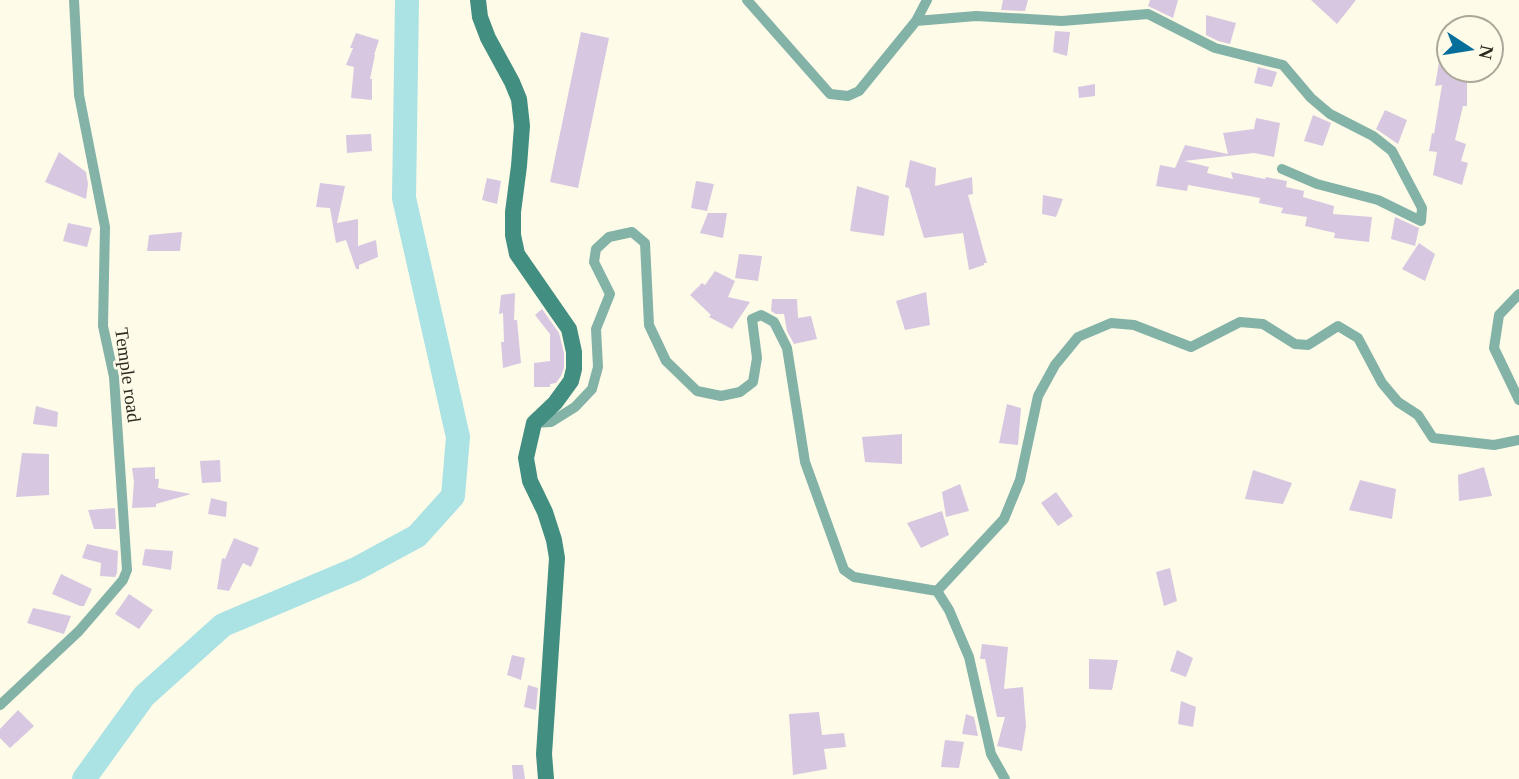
<svg xmlns="http://www.w3.org/2000/svg" width="1519" height="779" font-family="'Times New Roman',serif">
<rect width="100%" height="100%" fill="#fffbe9"/>
<g fill="none" stroke-linecap="round" stroke-linejoin="round">
<path stroke="#abe2e3" stroke-width="24" d="M 84,779 L 144,696 L 223,625 L 356,569 L 417,536 L 453,496 L 458,437 L 404,198 L 407,0"/>
</g>
<path fill="#d8c7e1" d="M 1003,0 L 1028,0 L 1025,11 L 1001,10 Z
M 1150,0 L 1178,0 L 1173,18 L 1148,6 Z
M 1311,0 L 1356,0 L 1337,24 Z
M 1206,15 L 1236,23 L 1230,44 L 1218,41 L 1206,35 Z
M 1055,31 L 1070,32 L 1067,56 L 1053,52 Z
M 581,32 L 609,38 L 578,188 L 550,182 Z
M 356,33 L 379,40 L 374,55 L 375,55 L 370,79 L 372,79 L 372,100 L 351,98 L 354,67 L 346,65 L 353,48 L 350,48 Z
M 1443,39 L 1449,39 L 1449,70 L 1467,70 L 1467,106 L 1463,106 L 1455,140 L 1466,144 L 1461,161 L 1468,163 L 1462,185 L 1433,175 L 1437,152 L 1429,151 L 1432,133 L 1434,134 L 1442,85 L 1435,86 Z
M 1258,67 L 1277,72 L 1272,87 L 1254,83 Z
M 1095,84 L 1095,96 L 1079,98 L 1078,87 Z
M 1385,110 L 1407,120 L 1398,144 L 1376,129 Z
M 1313,115 L 1331,123 L 1323,146 L 1304,141 Z
M 1256,118 L 1280,123 L 1274,157 L 1254,153 L 1184,161 L 1209,167 L 1207,173 L 1233,179 L 1231,172 L 1265,179 L 1266,177 L 1287,181 L 1286,187 L 1304,191 L 1303,197 L 1334,206 L 1333,214 L 1372,217 L 1369,242 L 1334,238 L 1335,233 L 1305,226 L 1307,217 L 1281,213 L 1283,208 L 1259,203 L 1260,198 L 1188,185 L 1187,191 L 1156,186 L 1160,165 L 1175,168 L 1185,145 L 1228,154 L 1223,133 L 1254,129 Z
M 371,134 L 372,151 L 347,153 L 346,135 Z
M 59,152 L 86,172 L 88,184 L 86,199 L 45,182 Z
M 910,160 L 936,168 L 935,186 L 972,177 L 973,194 L 968,195 L 987,263 L 984,263 L 984,265 L 969,270 L 963,233 L 924,238 L 909,188 L 905,187 Z
M 487,178 L 501,181 L 497,204 L 482,200 Z
M 696,181 L 714,184 L 707,211 L 691,208 Z
M 320,183 L 345,186 L 337,223 L 358,219 L 358,246 L 376,240 L 378,257 L 359,265 L 359,269 L 356,269 L 346,240 L 336,243 L 330,208 L 316,207 Z
M 857,186 L 889,196 L 884,236 L 850,231 Z
M 1043,195 L 1063,199 L 1056,217 L 1042,214 Z
M 708,213 L 727,213 L 723,238 L 700,233 Z
M 1395,217 L 1419,228 L 1415,246 L 1391,239 Z
M 68,223 L 92,228 L 87,247 L 63,241 Z
M 182,232 L 180,251 L 147,251 L 149,235 Z
M 1419,243 L 1435,254 L 1425,281 L 1402,269 Z
M 739,254 L 762,256 L 758,281 L 735,278 Z
M 715,271 L 735,281 L 728,297 L 750,302 L 732,329 L 709,317 L 711,315 L 690,295 L 702,283 L 705,285 Z
M 926,292 L 930,325 L 905,330 L 896,301 Z
M 515,293 L 514,320 L 517,320 L 521,363 L 503,368 L 501,342 L 504,342 L 503,313 L 499,314 L 501,295 Z
M 772,299 L 797,299 L 798,318 L 811,316 L 817,339 L 794,344 L 787,331 L 784,314 L 776,314 L 771,311 Z
M 542,309 L 559,333 L 564,353 L 564,368 L 561,376 L 556,383 L 550,384 L 550,387 L 534,387 L 534,363 L 550,361 L 550,334 L 535,315 Z
M 1007,404 L 1021,408 L 1018,445 L 999,443 Z
M 36,406 L 58,412 L 57,427 L 33,424 Z
M 902,434 L 902,464 L 865,462 L 862,437 Z
M 22,453 L 49,454 L 49,495 L 16,497 Z
M 220,460 L 221,482 L 202,483 L 200,461 Z
M 155,467 L 155,479 L 159,479 L 158,488 L 191,494 L 156,504 L 156,507 L 132,508 L 134,482 L 132,468 Z
M 1484,467 L 1492,496 L 1459,501 L 1458,475 Z
M 1253,470 L 1292,483 L 1283,504 L 1245,499 Z
M 1360,480 L 1396,489 L 1392,519 L 1349,510 Z
M 960,484 L 969,511 L 946,517 L 942,492 Z
M 1056,492 L 1073,516 L 1058,526 L 1041,503 Z
M 211,498 L 227,502 L 226,517 L 208,514 Z
M 115,508 L 116,529 L 94,529 L 88,510 Z
M 942,511 L 949,535 L 921,548 L 907,523 Z
M 234,538 L 259,548 L 251,567 L 243,563 L 229,591 L 217,589 L 222,558 L 225,559 Z
M 87,544 L 118,551 L 117,573 L 115,577 L 100,576 L 101,563 L 82,558 Z
M 145,549 L 173,551 L 171,570 L 142,565 Z
M 1170,568 L 1177,601 L 1164,606 L 1156,572 Z
M 61,574 L 92,589 L 84,606 L 80,606 L 52,594 Z
M 129,594 L 153,610 L 139,629 L 115,614 Z
M 33,608 L 71,616 L 64,634 L 27,623 Z
M 982,644 L 1008,647 L 1004,689 L 1023,687 L 1026,726 L 1022,751 L 997,746 L 1005,717 L 997,717 L 985,659 L 980,659 Z
M 1177,650 L 1193,658 L 1186,677 L 1170,671 Z
M 512,655 L 525,658 L 521,680 L 507,675 Z
M 1089,659 L 1118,660 L 1112,690 L 1089,689 Z
M 528,685 L 538,688 L 536,710 L 524,707 Z
M 1181,701 L 1196,707 L 1193,727 L 1178,724 Z
M 18,710 L 34,726 L 10,748 L 0,738 L 0,729 Z
M 819,712 L 822,735 L 844,733 L 846,747 L 824,749 L 827,769 L 793,775 L 789,714 Z
M 966,714 L 974,717 L 978,736 L 962,734 Z
M 945,740 L 964,742 L 959,768 L 941,767 Z
M 512,765 L 523,765 L 525,779 L 513,779 Z"/>
<g fill="none" stroke-linecap="round" stroke-linejoin="round">
<path stroke="#83b2a7" stroke-width="10" d="M 747,0 L 830,94 L 848,96 L 859,91 L 916,21 L 927,0
M 916,21 L 976,16 L 1062,21 L 1148,14 L 1215,48 L 1283,65 L 1311,98 L 1330,114 L 1373,136 L 1392,151 L 1422,208 L 1421,221 L 1378,200 L 1317,184 L 1282,169
M 1519,294 L 1499,315 L 1494,348 L 1519,400
M 534,423 L 551,422 L 575,407 L 592,389 L 598,367 L 596,329 L 610,294 L 594,262 L 596,249 L 609,237 L 632,232 L 645,243 L 649,325 L 666,361 L 697,391 L 721,396 L 740,392 L 753,382 L 757,358 L 752,319 L 761,315 L 774,322 L 787,348 L 805,462 L 844,570 L 854,577 L 937,591 L 949,610 L 969,657 L 991,754 L 1005,779
M 937,591 L 1004,519 L 1020,480 L 1038,396 L 1055,365 L 1078,337 L 1111,323 L 1134,325 L 1191,347 L 1240,322 L 1263,324 L 1295,344 L 1308,345 L 1338,326 L 1358,338 L 1382,383 L 1398,402 L 1418,415 L 1433,438 L 1494,445 L 1519,440
M 0,705 L 79,631 L 123,580 L 127,570 L 114,377 L 103,326 L 105,227 L 79,95 L 74,0"/>
<path stroke="#428e80" stroke-width="16" d="M 478,0 L 480,17 L 488,38 L 512,82 L 519,99 L 522,126 L 519,166 L 513,212 L 513,235 L 517,254 L 569,329 L 574,352 L 574,369 L 571,381 L 555,403 L 534,423 L 526,458 L 530,481 L 545,512 L 554,540 L 557,558 L 544,754 L 546,779"/>
</g>
<g text-anchor="middle" dominant-baseline="central" stroke-width="5" stroke-linejoin="round" paint-order="stroke">
<g font-size="19" fill="#2e2c20" stroke="#fffbe9">
<text transform="translate(128 375) rotate(82)">Temple road</text>
</g>
</g>
<g transform="translate(1470 49) rotate(102)"><circle r="33" fill="#fffbe9" stroke="#aba899" stroke-width="2"/>
<path d="M0-5L12 26L0 18L-12 26Z" fill="#056e9b"/>
<text y="-10" font-size="19" font-weight="bold" text-anchor="middle" fill="#2e2c20">N</text>
</g>
</svg>
